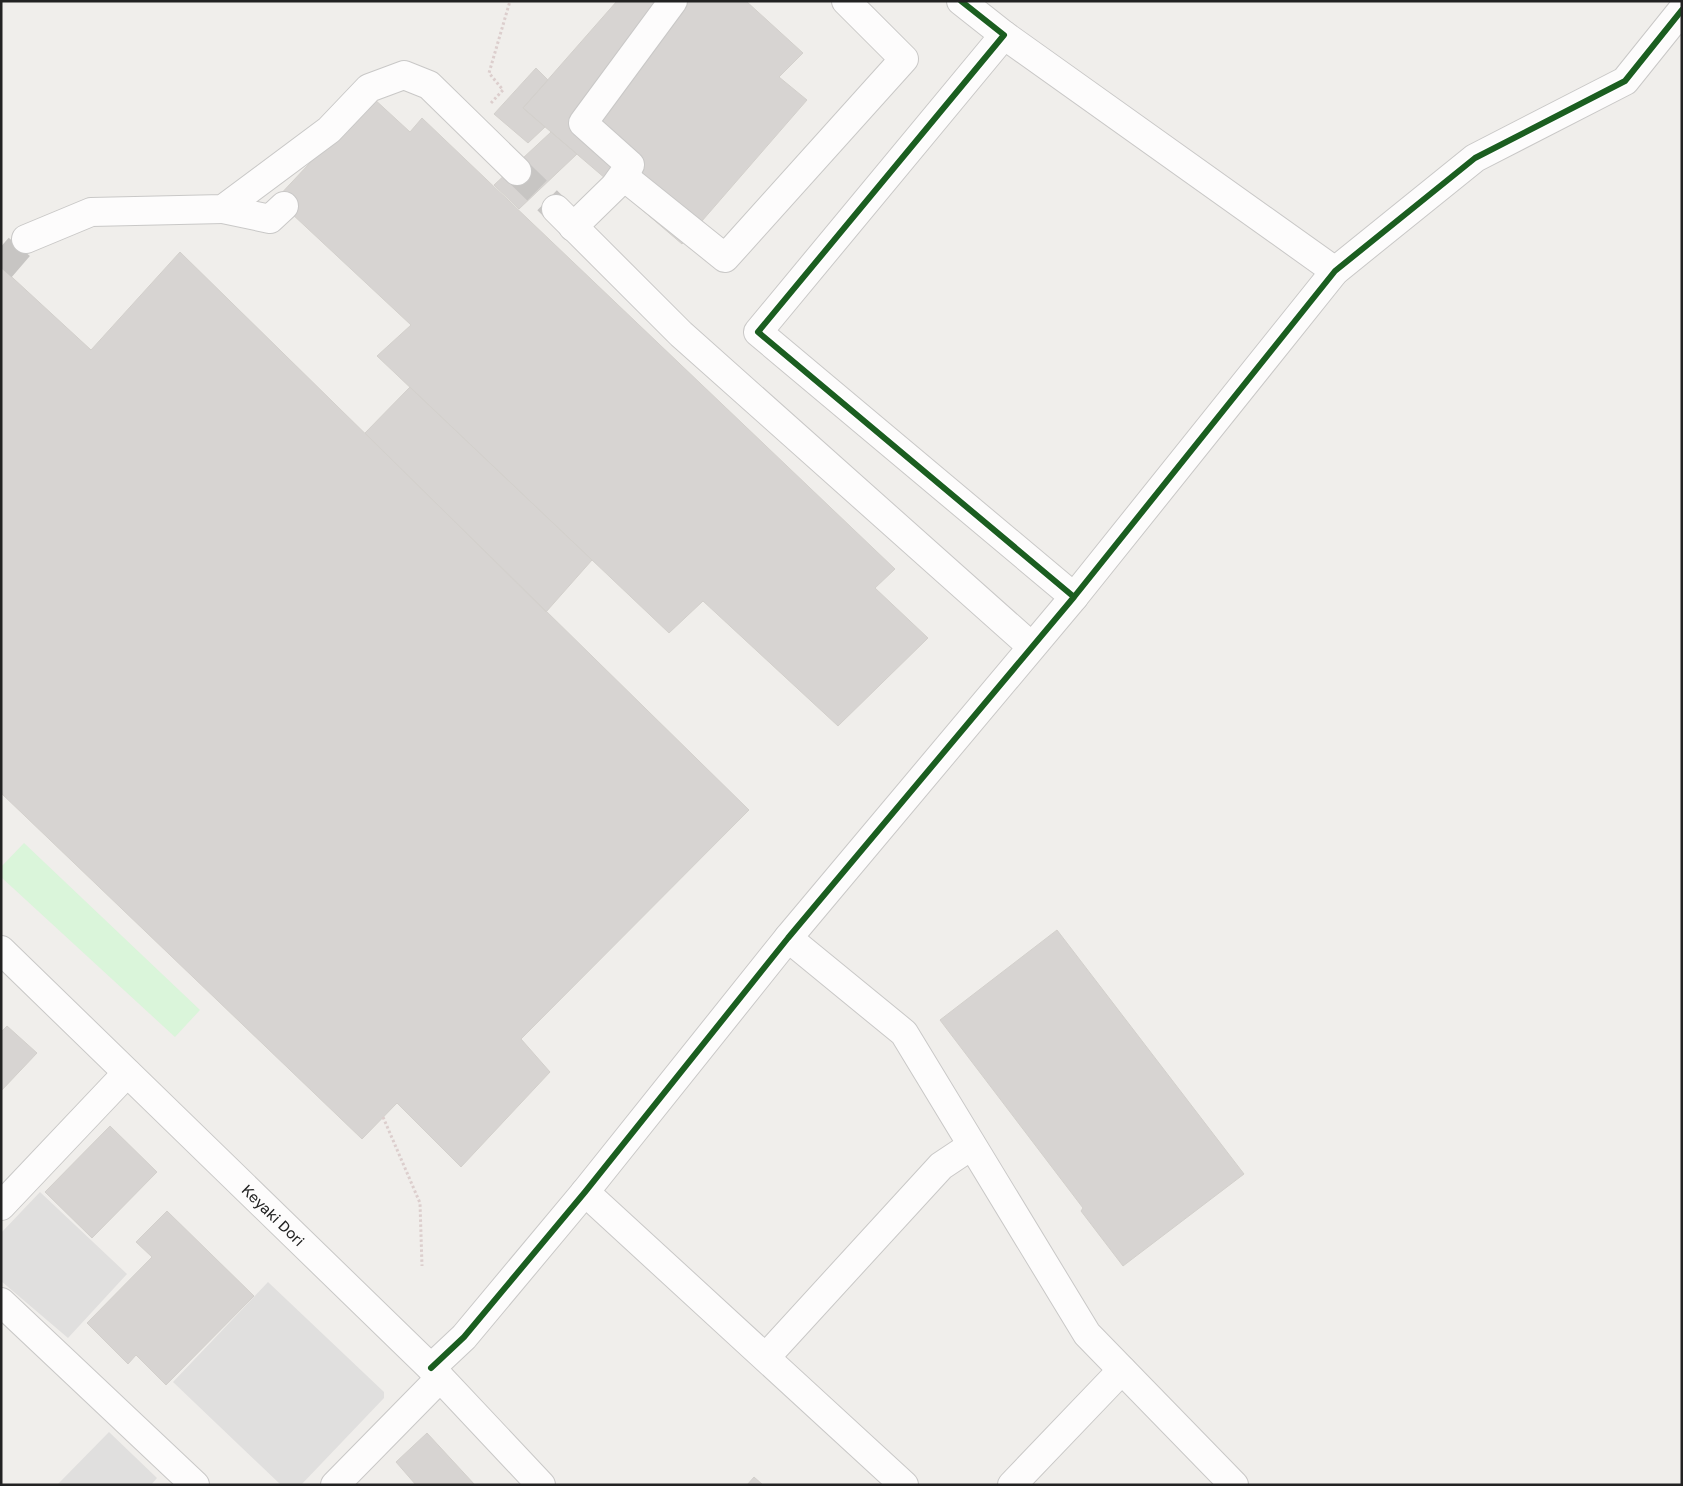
<svg xmlns="http://www.w3.org/2000/svg" width="1683" height="1486" font-family="'Golos Text',sans-serif">
<rect width="100%" height="100%" fill="#f0eeeb"/>
<path fill="#daf5da" d="M 24,843 L 200,1010 L 175,1037 L 1,877 L 1,867 Z"/>
<path fill="#e0dfde" d="M 40,1192 L 127,1274 L 68,1338 L 1,1281 L 1,1233 Z
M 268,1282 L 384,1392 L 384,1398 L 301,1485 L 281,1485 L 173,1382 Z
M 109,1432 L 157,1478 L 151,1485 L 57,1485 Z"/>
<path fill="#d7d4d2" stroke="#d3d0cc" d="M 617,1 L 746,1 L 803,53 L 779,77 L 807,100 L 682,244 L 523,108 Z
M 536,68 L 548,80 L 523,108 L 545,127 L 528,143 L 494,114 Z
M 372,97 L 410,132 L 422,118 L 895,569 L 875,588 L 928,638 L 838,726 L 703,601 L 669,633 L 377,356 L 411,325 L 276,199 Z
M 551,132 L 577,154 L 519,209 L 494,185 Z
M 180,252 L 749,810 L 521,1039 L 550,1072 L 461,1167 L 397,1103 L 362,1139 L 1,793 L 1,267 L 91,350 Z
M 410,387 L 592,560 L 546,612 L 365,433 Z
M 1057,930 L 1244,1174 L 1123,1266 L 1081,1211 L 1083,1208 L 940,1020 Z
M 7,1026 L 37,1053 L 1,1091 L 1,1032 Z
M 110,1126 L 157,1172 L 92,1238 L 45,1192 Z
M 167,1211 L 254,1296 L 166,1385 L 136,1355 L 128,1364 L 87,1323 L 152,1257 L 136,1242 Z
M 427,1433 L 475,1485 L 416,1485 L 396,1462 Z
M 754,1477 L 763,1485 L 747,1485 Z"/>
<g fill="none" stroke-linecap="round" stroke-linejoin="round">
<path stroke="#c7c5c3" stroke-width="28" stroke-dasharray="28 14" stroke-linecap="butt" d="M 517,171 L 556,209
M 1,268 L 26,239"/>
<defs>
<g id="minor">
<path d="M 961,1 L 1004,35 L 758,332 L 1074,597"/>
<path d="M 1004,35 L 1335,271"/>
<path d="M 623,176 L 725,258 L 904,59 L 846,1"/>
<path d="M 223,209 L 270,219 L 284,206"/>
<path d="M 556,209 L 681,334 L 1031,646"/>
<path d="M 573,227 L 615,186 L 630,165 L 583,123 L 673,1"/>
<path d="M 26,239 L 91,212 L 223,209 L 329,130 L 369,88 L 404,75 L 429,85 L 517,171"/>
<path d="M 788,938 L 904,1033 L 1087,1334 L 1234,1485"/>
<path id="s1" d="M 1,950 L 431,1368 L 541,1485"/>
<path d="M 585,1192 L 904,1485"/>
<path d="M 1,1206 L 127,1073"/>
<path d="M 1,1302 L 195,1485"/>
<path d="M 766,1357 L 941,1166 L 971,1146"/>
<path d="M 431,1368 L 464,1337 L 585,1192 L 788,938 L 1074,597 L 1335,271 L 1475,158 L 1625,81 L 1682,10"/>
<path d="M 335,1485 L 440,1378"/>
<path d="M 1012,1485 L 1122,1370"/>
</g>
</defs>
<use href="#minor" stroke="#c9c8c7" stroke-width="30"/>
<path stroke="#dccecd" stroke-width="3" stroke-dasharray="2.5 2.5" stroke-linecap="butt" d="M 491,103 L 503,90 L 489,73 L 510,1
M 383,1117 L 420,1203 L 422,1266"/>
<use href="#minor" stroke="#fdfcfc" stroke-width="28"/>
<defs>
<path id="cycleway" d="M 961,1 L 1004,35 L 758,332 L 1074,597
M 431,1368 L 464,1337 L 585,1192 L 788,938 L 1074,597 L 1335,271 L 1475,158 L 1625,81 L 1682,10"/>
</defs>
<use href="#cycleway" stroke="#fff" stroke-width="9"/>
<use href="#cycleway" stroke="#1b5e20" stroke-width="6"/>
</g>
<g text-anchor="middle" dominant-baseline="central" stroke-width="4.5" stroke-linejoin="round" paint-order="stroke">
<g font-size="15" fill="#222" stroke="#fff">
<text stroke="none"><textPath href="#s1" startOffset="380">Keyaki Dori</textPath></text>
</g>
</g>
<rect width="1683" height="1486" fill="none" stroke="#222222" stroke-width="5"/>
</svg>
